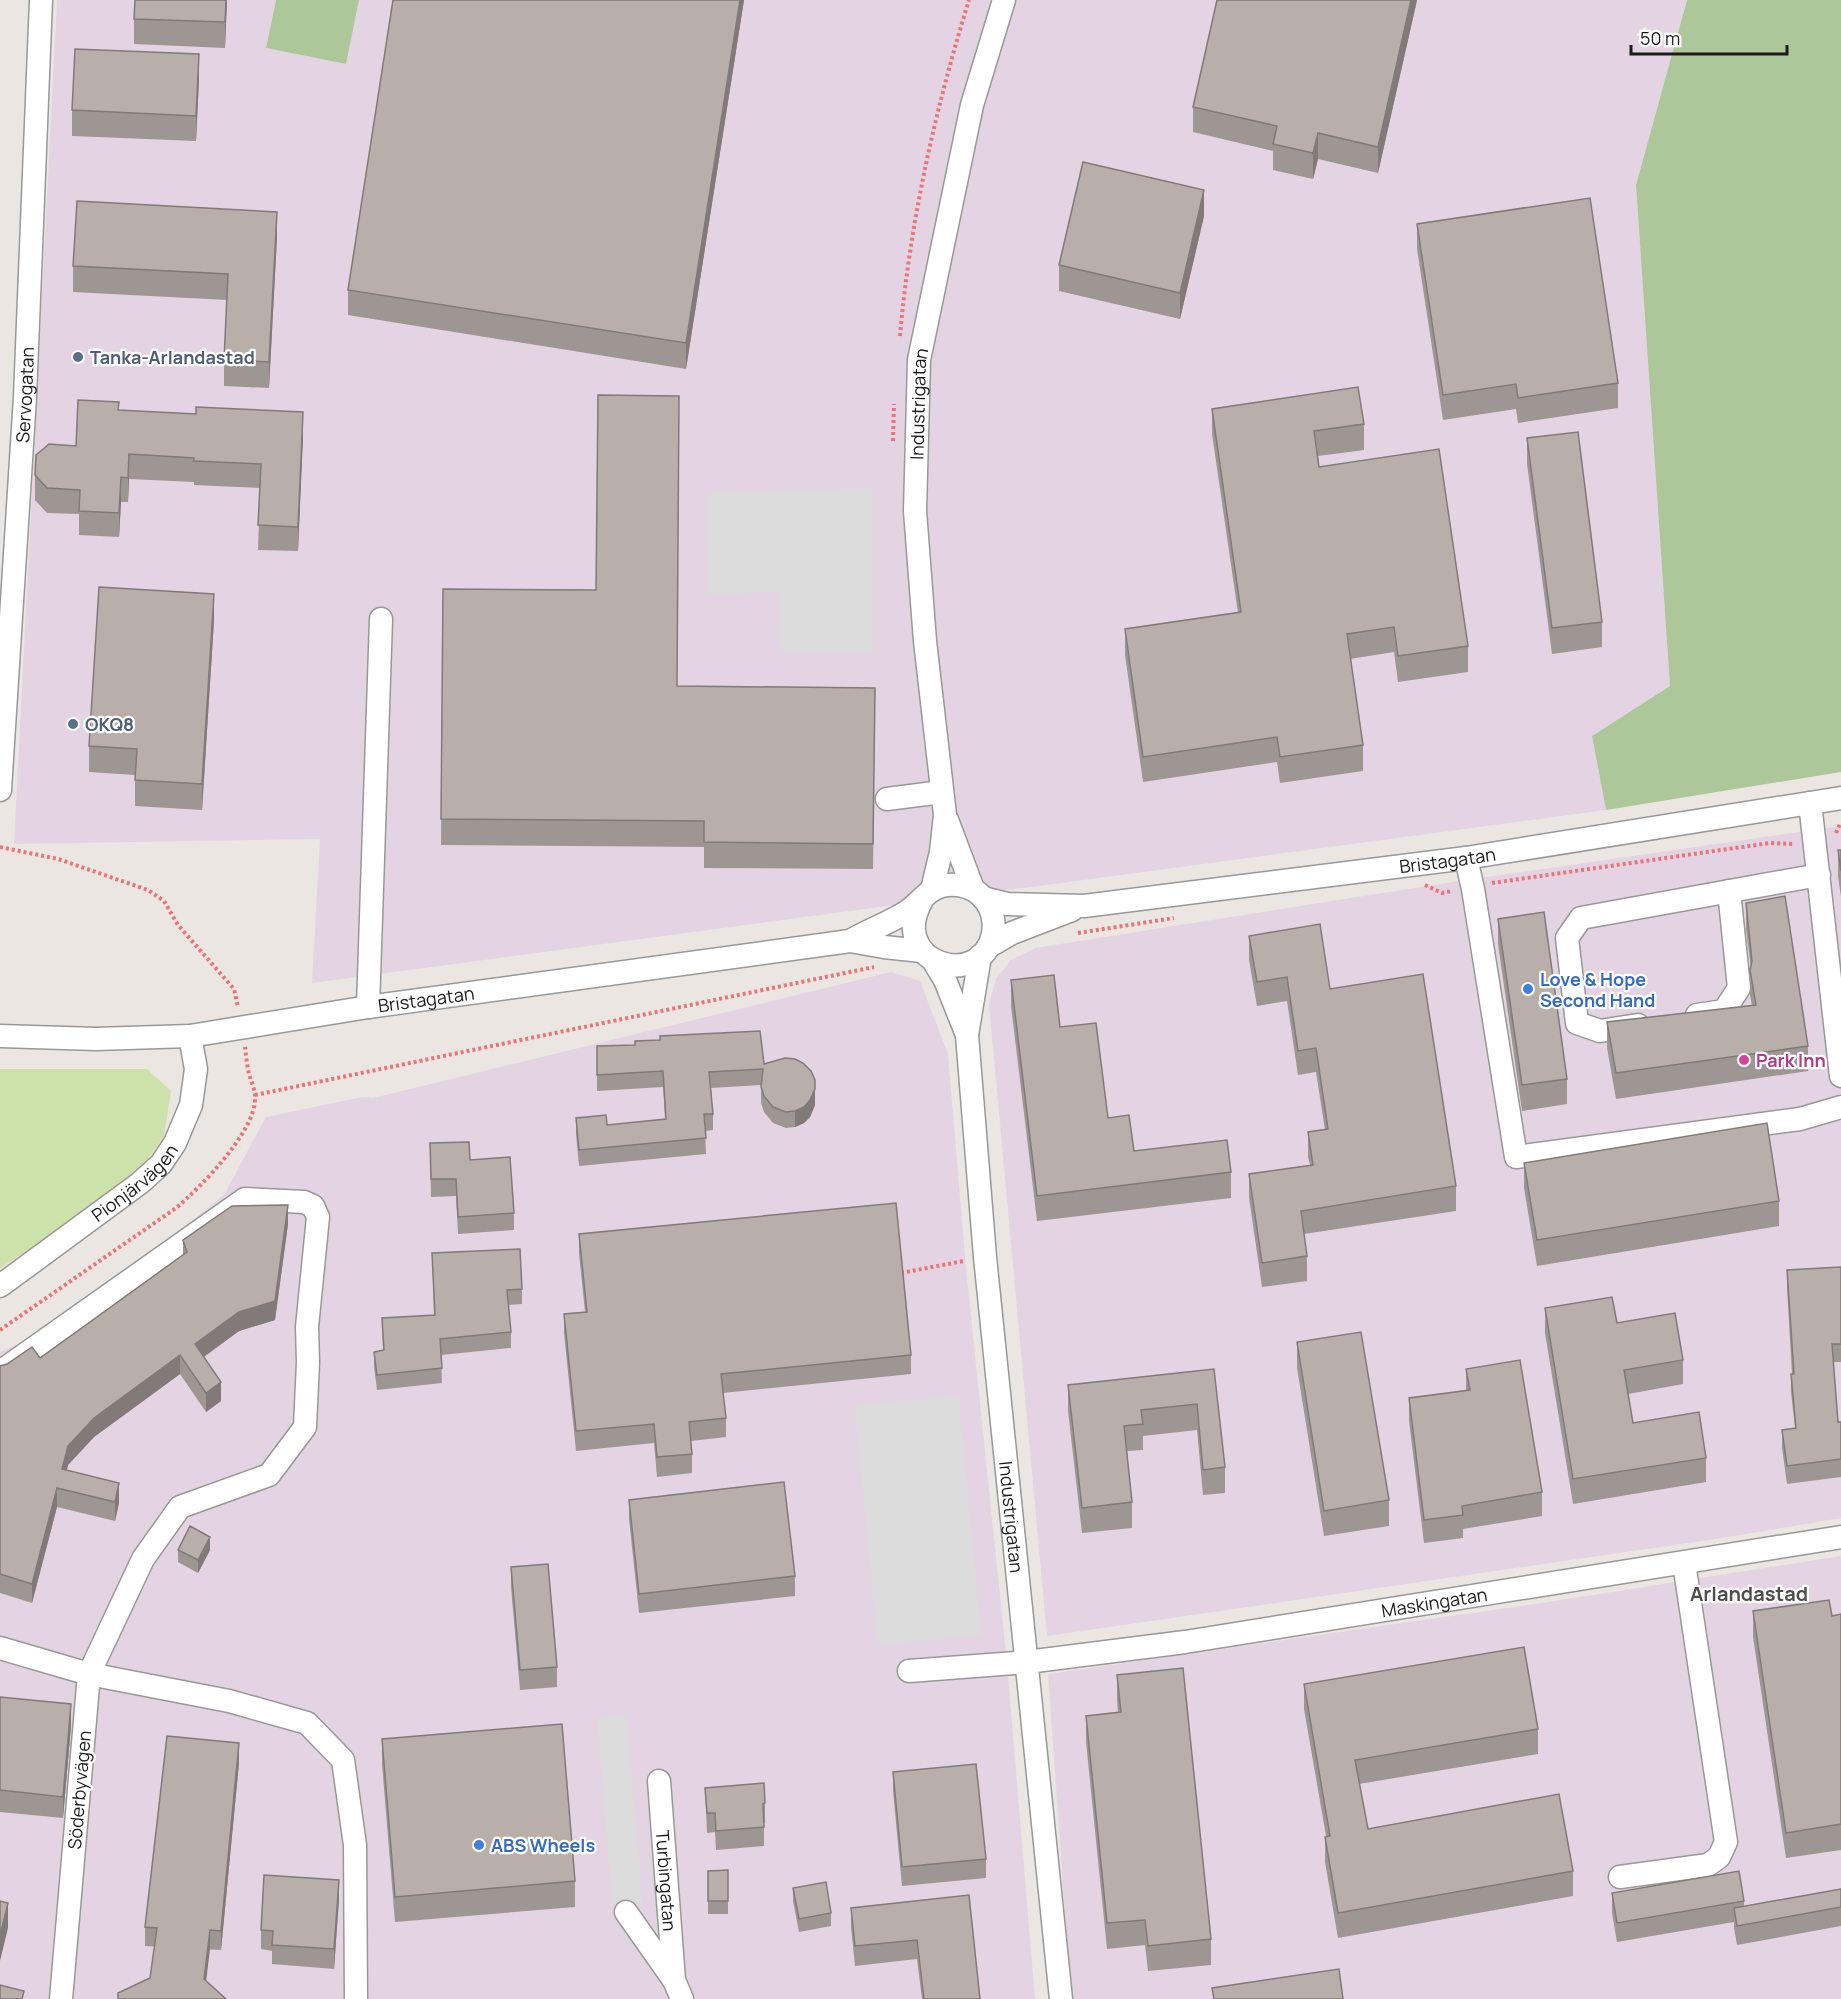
<svg xmlns="http://www.w3.org/2000/svg" width="1841" height="1999" font-family="Manrope,sans-serif">
<rect width="100%" height="100%" fill="#ebe6e1"/>
<path fill="#e4d4e3" d="M 57,0 L 276,0 L 266,48 L 346,64 L 359,0 L 1687,0 L 1636,185 L 1670,686 L 1592,736 L 1606,810 L 312,983 L 320,839 L 14,844 Z
M 1841,826 L 1841,1518 L 1716,1539 L 1047,1636 L 989,1004 L 996,979 L 1011,960 L 1035,948 L 1459,881 Z
M 891,972 L 920,981 L 948,1054 L 966,1268 L 1007,1663 L 1035,1999 L 0,1999 L 0,1352 L 30,1338 L 159,1247 L 224,1195 L 266,1117 L 362,1097 L 373,1098 Z
M 1841,1556 L 1841,1999 L 1071,1999 L 1048,1674 L 1555,1601 Z"/>
<path fill="#cde1ab" d="M 0,1069 L 147,1069 L 171,1091 L 164,1136 L 128,1186 L 0,1268 Z"/>
<path fill="#adc69a" d="M 276,0 L 359,0 L 346,64 L 266,48 Z
M 1687,0 L 1841,0 L 1841,772 L 1606,810 L 1592,736 L 1670,686 L 1636,185 Z"/>
<path fill="#dbdbdb" d="M 872,489 L 873,652 L 781,652 L 780,592 L 708,594 L 709,493 Z
M 958,1396 L 981,1635 L 878,1645 L 855,1406 Z
M 626,1715 L 642,1903 L 613,1906 L 597,1718 Z"/>
<g fill="none" stroke-linecap="round" stroke-linejoin="round">
<defs>
<g id="minor">
<path id="s1" d="M 0,790 L 25,397 L 41,0"/>
<path d="M 887,799 L 942,792"/>
<path d="M 1810,803 L 1841,1076"/>
<path d="M 947,820 L 973,889"/>
<path d="M 1466,858 L 1473,889 L 1516,1157 L 1800,1119 L 1841,1107"/>
<path id="s2" d="M 932,890 L 941,852 L 945,815 L 925,641 L 915,511 L 919,360 L 972,105 L 1004,0"/>
<path id="s3" d="M 983,898 L 1007,904 L 1084,906 L 1466,858 L 1841,798"/>
<path d="M 850,941 C 867,931 886,924 903,914 C 914,908 921,898 931,891 C 948,880 973,884 985,900 C 992,909 995,922 993,934 C 981,992 886,963 922,900"/>
<path d="M 988,947 L 1012,933 L 1072,910"/>
<path id="s4" d="M 980,956 L 967,1035 L 985,1257 L 1061,1999"/>
<path d="M 933,960 L 945,980 L 967,1035"/>
<path d="M 368,1007 L 381,619"/>
<path d="M 1697,1015 L 1724,1011 L 1739,988 L 1729,891"/>
<path d="M 1638,1025 L 1600,1031 L 1577,1023 L 1567,938 L 1581,918 L 1819,875"/>
<path id="s5" d="M 0,1036 L 96,1039 L 190,1036 L 368,1007 L 850,941 L 884,947 L 922,951"/>
<path id="s6" d="M 0,1286 L 140,1183 L 161,1164 L 175,1143 L 191,1105 L 196,1069 L 190,1036"/>
<path d="M 0,1372 L 245,1199 L 304,1202 L 313,1206 L 318,1217 L 307,1327 L 308,1362 L 305,1427 L 269,1475 L 180,1507 L 143,1559 L 89,1674 L 229,1701 L 307,1723 L 343,1760 L 355,1845 L 356,1999"/>
<path d="M 0,1648 L 89,1674 L 61,1999"/>
<path id="s7" d="M 909,1671 L 1027,1662 L 1185,1642 L 1841,1537"/>
<path id="s8" d="M 659,1781 L 674,1980 L 682,1999"/>
<path d="M 1620,1877 L 1708,1865 L 1719,1857 L 1726,1842 L 1684,1563"/>
<path d="M 626,1912 L 673,1979"/>
</g>
</defs>
<use href="#minor" stroke="#989898" stroke-width="25"/>
<path stroke="#ea7479" stroke-width="4" stroke-dasharray="3 3" stroke-linecap="butt" d="M 900,336 C 910,222 935,110 969,0
M 893,441 L 894,404
M 1836,833 L 1841,822
M 0,847 L 58,859 L 148,890 L 164,901 L 178,925 L 234,989 L 238,1007
M 1492,883 L 1770,843 L 1793,844
M 1425,885 L 1442,893 L 1452,891
M 1078,933 L 1174,918
M 255,1095 L 874,967
M 901,1273 L 964,1261
M 0,1330 L 176,1208 C 201,1187 257,1130 255,1097 C 255,1089 251,1081 249,1074 C 247,1065 246,1056 245,1047"/>
<use href="#minor" stroke="#fff" stroke-width="22"/>
</g>
<path fill="#9e9693" d="M 227,0 L 225,48 L 134,44 L 134,19 Z
M 744,0 L 686,369 L 348,315 L 348,290 Z
M 1217,0 L 1417,0 L 1378,173 L 1318,159 L 1313,179 L 1273,170 L 1273,151 L 1193,132 L 1193,107 Z
M 199,80 L 196,141 L 72,136 L 72,110 Z
M 1204,216 L 1180,319 L 1059,291 L 1059,265 Z
M 1417,224 L 1618,383 L 1618,408 L 1518,423 L 1516,409 L 1443,420 L 1417,249 Z
M 277,237 L 269,388 L 224,386 L 224,360 L 227,300 L 73,292 L 73,266 Z
M 1212,409 L 1364,424 L 1364,450 L 1318,456 L 1319,467 L 1468,646 L 1468,672 L 1398,682 L 1394,652 L 1350,659 L 1363,745 L 1363,771 L 1280,783 L 1277,762 L 1143,782 L 1125,655 L 1125,629 L 1238,613 L 1212,434 Z
M 119,411 L 303,436 L 298,551 L 258,550 L 260,488 L 194,485 L 194,482 L 129,479 L 128,502 L 121,502 L 119,537 L 79,535 L 79,514 L 47,513 L 35,500 L 35,475 L 76,446 Z
M 1527,438 L 1602,622 L 1602,647 L 1552,654 L 1527,464 Z
M 443,589 L 677,686 L 875,688 L 873,869 L 704,868 L 704,847 L 441,845 Z
M 214,620 L 202,810 L 135,806 L 135,775 L 89,772 L 89,746 Z
M 1838,850 L 1841,850 L 1841,897 L 1838,876 Z
M 1746,903 L 1808,1046 L 1808,1071 L 1616,1099 L 1607,1048 L 1607,1022 L 1752,1006 L 1750,995 L 1751,969 L 1746,929 Z
M 1498,919 L 1567,1079 L 1567,1104 L 1522,1111 L 1498,944 Z
M 1249,936 L 1330,989 L 1456,1186 L 1456,1211 L 1304,1234 L 1307,1256 L 1307,1281 L 1262,1287 L 1249,1198 L 1249,1174 L 1310,1165 L 1308,1157 L 1308,1132 L 1325,1130 L 1316,1072 L 1298,1075 L 1287,1001 L 1257,1006 L 1249,960 Z
M 1011,980 L 1060,1027 L 1108,1118 L 1134,1151 L 1231,1172 L 1231,1198 L 1037,1221 L 1011,1006 Z
M 597,1046 L 764,1064 L 815,1105 L 810,1117 L 804,1123 L 795,1127 L 786,1128 L 773,1123 L 764,1112 L 761,1103 L 761,1085 L 711,1088 L 713,1114 L 713,1130 L 705,1131 L 706,1154 L 579,1166 L 576,1134 L 576,1118 L 607,1125 L 665,1119 L 663,1087 L 597,1091 Z
M 430,1143 L 470,1160 L 514,1213 L 514,1230 L 458,1234 L 456,1196 L 431,1197 Z
M 1524,1163 L 1779,1201 L 1779,1226 L 1537,1266 L 1524,1188 Z
M 288,1224 L 275,1320 L 239,1331 L 204,1357 L 221,1401 L 206,1412 L 180,1374 L 94,1437 L 68,1465 L 67,1470 L 119,1503 L 115,1521 L 57,1507 L 32,1603 L 0,1593 L 0,1366 L 40,1358 L 183,1255 L 183,1240 Z
M 579,1234 L 911,1355 L 911,1374 L 723,1393 L 726,1418 L 726,1437 L 691,1441 L 692,1454 L 692,1473 L 657,1477 L 654,1443 L 576,1451 L 564,1333 L 564,1314 L 585,1312 L 579,1253 Z
M 432,1253 L 522,1289 L 522,1304 L 508,1305 L 511,1332 L 511,1348 L 441,1355 L 442,1383 L 377,1390 L 374,1367 L 374,1352 L 383,1351 L 382,1318 L 434,1315 Z
M 1841,1267 L 1841,1362 L 1833,1362 L 1838,1422 L 1841,1422 L 1841,1477 L 1787,1484 L 1782,1448 L 1782,1430 L 1795,1428 L 1791,1392 L 1791,1374 L 1792,1374 L 1787,1288 L 1787,1270 Z
M 1545,1308 L 1617,1323 L 1683,1360 L 1683,1384 L 1628,1394 L 1633,1423 L 1706,1458 L 1706,1482 L 1573,1504 L 1545,1333 Z
M 1297,1342 L 1389,1500 L 1389,1526 L 1324,1536 L 1297,1368 Z
M 1214,1369 L 1225,1467 L 1225,1493 L 1203,1495 L 1197,1430 L 1143,1436 L 1143,1450 L 1127,1451 L 1132,1502 L 1132,1528 L 1082,1533 L 1068,1411 L 1068,1385 Z
M 1466,1369 L 1542,1492 L 1542,1516 L 1463,1529 L 1463,1538 L 1424,1543 L 1409,1421 L 1409,1398 L 1466,1391 Z
M 629,1500 L 795,1576 L 795,1596 L 639,1613 L 629,1519 Z
M 178,1550 L 210,1550 L 198,1573 L 178,1562 Z
M 511,1567 L 557,1667 L 557,1687 L 520,1690 L 511,1587 Z
M 1753,1611 L 1832,1616 L 1841,1614 L 1841,1850 L 1786,1858 L 1753,1637 Z
M 1117,1675 L 1211,1939 L 1211,1965 L 1148,1971 L 1145,1945 L 1107,1949 L 1086,1742 L 1086,1716 L 1118,1713 L 1117,1700 Z
M 1304,1684 L 1538,1729 L 1538,1754 L 1359,1784 L 1368,1829 L 1573,1871 L 1573,1896 L 1338,1938 L 1325,1862 L 1325,1837 L 1326,1836 L 1304,1709 Z
M 0,1697 L 71,1726 L 63,1818 L 0,1812 Z
M 382,1739 L 575,1881 L 575,1907 L 395,1922 L 382,1764 Z
M 239,1763 L 221,1950 L 145,1946 L 145,1927 Z
M 893,1772 L 986,1859 L 986,1878 L 902,1886 L 893,1791 Z
M 705,1788 L 765,1803 L 765,1823 L 764,1823 L 764,1846 L 716,1850 L 715,1832 L 707,1833 Z
M 728,1870 L 728,1914 L 708,1914 L 708,1871 Z
M 793,1888 L 831,1913 L 831,1926 L 799,1932 L 793,1901 Z
M 1841,1889 L 1841,1926 L 1737,1945 L 1734,1928 L 1734,1922 L 1617,1942 L 1612,1913 L 1612,1893 L 1744,1901 L 1744,1906 Z
M 969,1895 L 980,1999 L 922,1999 L 917,1959 L 855,1966 L 851,1927 L 851,1908 Z
M 339,1899 L 334,1969 L 272,1964 L 272,1951 L 261,1949 L 261,1930 Z"/>
<path fill="#817a78" d="M 226,0 L 227,0 L 225,48 L 225,22 Z
M 740,0 L 744,0 L 686,369 L 686,343 Z
M 1411,0 L 1417,0 L 1378,173 L 1378,147 Z
M 199,54 L 199,80 L 196,141 L 196,116 Z
M 1318,133 L 1318,159 L 1313,179 L 1313,153 Z
M 1204,190 L 1204,216 L 1180,319 L 1180,293 Z
M 277,212 L 277,237 L 269,388 L 269,362 Z
M 303,412 L 303,436 L 298,551 L 298,527 Z
M 129,454 L 129,479 L 128,502 L 128,478 Z
M 121,477 L 121,502 L 119,537 L 119,513 Z
M 214,594 L 214,620 L 202,810 L 202,784 Z
M 815,1089 L 815,1105 L 810,1117 L 804,1123 L 795,1127 L 795,1111 Z
M 288,1205 L 288,1224 L 275,1320 L 239,1331 L 195,1363 L 195,1344 Z
M 180,1355 L 180,1374 L 94,1437 L 68,1465 L 62,1488 L 62,1469 L 68,1446 L 94,1418 Z
M 221,1382 L 221,1401 L 206,1412 L 206,1393 Z
M 119,1483 L 119,1503 L 115,1521 L 115,1502 Z
M 57,1488 L 57,1507 L 32,1603 L 32,1584 Z
M 210,1537 L 210,1550 L 198,1573 L 198,1560 Z
M 71,1704 L 71,1726 L 63,1818 L 63,1797 Z
M 239,1743 L 239,1763 L 221,1950 L 221,1931 Z
M 339,1880 L 339,1899 L 334,1969 L 334,1949 Z
M 8,1903 L 8,1928 L 0,1961 L 0,1936 Z
M 210,1930 L 210,1949 L 204,1999 L 204,1979 Z"/>
<path fill="#b8afab" stroke="#817a78" stroke-width="1.5" d="M 135,0 L 226,0 L 225,22 L 134,19 Z
M 393,0 L 740,0 L 686,343 L 348,290 Z
M 1217,0 L 1411,0 L 1378,147 L 1318,133 L 1313,153 L 1273,144 L 1277,126 L 1193,107 Z
M 75,49 L 199,54 L 196,116 L 72,110 Z
M 1083,162 L 1204,190 L 1180,293 L 1059,265 Z
M 1590,198 L 1618,383 L 1518,398 L 1516,384 L 1443,395 L 1417,224 Z
M 77,201 L 277,212 L 269,362 L 224,360 L 228,274 L 73,266 Z
M 1358,387 L 1364,424 L 1314,431 L 1319,467 L 1439,449 L 1468,646 L 1398,656 L 1394,627 L 1347,634 L 1363,745 L 1280,757 L 1277,737 L 1143,757 L 1125,629 L 1241,612 L 1212,409 Z
M 598,395 L 679,396 L 677,686 L 875,688 L 873,844 L 704,842 L 704,821 L 441,819 L 443,589 L 596,590 Z
M 78,400 L 119,402 L 118,410 L 196,414 L 196,407 L 303,412 L 298,527 L 258,525 L 261,464 L 194,461 L 194,458 L 129,454 L 128,478 L 121,477 L 119,513 L 79,511 L 80,490 L 47,488 L 35,475 L 36,455 L 49,444 L 76,446 Z
M 1578,432 L 1602,622 L 1552,628 L 1527,438 Z
M 99,587 L 214,594 L 202,784 L 135,780 L 137,749 L 89,746 Z
M 1838,850 L 1841,850 L 1841,871 Z
M 1785,896 L 1808,1046 L 1616,1073 L 1607,1022 L 1756,1005 L 1750,970 L 1752,961 L 1746,903 Z
M 1544,912 L 1567,1079 L 1522,1085 L 1498,919 Z
M 1320,924 L 1330,989 L 1423,974 L 1456,1186 L 1301,1211 L 1307,1256 L 1262,1263 L 1249,1174 L 1313,1165 L 1308,1132 L 1328,1129 L 1316,1048 L 1298,1051 L 1287,977 L 1257,982 L 1249,936 Z
M 1054,975 L 1060,1027 L 1096,1023 L 1108,1118 L 1129,1115 L 1134,1151 L 1227,1140 L 1231,1172 L 1037,1196 L 1011,980 Z
M 760,1031 L 764,1064 L 785,1058 L 795,1059 L 803,1063 L 811,1071 L 815,1080 L 815,1089 L 810,1100 L 804,1107 L 795,1111 L 786,1112 L 773,1107 L 764,1096 L 761,1087 L 763,1069 L 709,1072 L 713,1114 L 704,1114 L 706,1138 L 579,1150 L 576,1118 L 606,1115 L 607,1125 L 666,1119 L 663,1071 L 597,1075 L 597,1046 L 635,1045 L 635,1041 L 660,1040 L 660,1036 Z
M 1767,1123 L 1779,1201 L 1537,1240 L 1524,1163 Z
M 469,1142 L 470,1160 L 510,1157 L 514,1213 L 458,1217 L 456,1179 L 431,1179 L 430,1143 Z
M 896,1203 L 911,1355 L 721,1374 L 726,1418 L 689,1422 L 692,1454 L 657,1457 L 654,1424 L 576,1431 L 564,1314 L 587,1312 L 579,1234 Z
M 288,1205 L 275,1301 L 239,1312 L 195,1344 L 221,1382 L 206,1393 L 180,1355 L 94,1418 L 68,1446 L 62,1469 L 119,1483 L 115,1502 L 57,1488 L 32,1584 L 0,1574 L 0,1366 L 7,1364 L 32,1347 L 40,1358 L 187,1252 L 183,1240 L 232,1206 Z
M 520,1249 L 522,1289 L 507,1290 L 511,1332 L 440,1339 L 442,1368 L 377,1375 L 374,1352 L 384,1350 L 382,1318 L 435,1315 L 432,1253 Z
M 1841,1267 L 1841,1344 L 1832,1344 L 1838,1422 L 1841,1422 L 1841,1459 L 1787,1466 L 1782,1430 L 1796,1428 L 1791,1374 L 1794,1374 L 1787,1270 Z
M 1612,1297 L 1617,1323 L 1675,1313 L 1683,1360 L 1624,1370 L 1633,1423 L 1699,1412 L 1706,1458 L 1573,1479 L 1545,1308 Z
M 1361,1332 L 1389,1500 L 1324,1511 L 1297,1342 Z
M 1520,1360 L 1542,1492 L 1462,1506 L 1463,1515 L 1424,1520 L 1409,1398 L 1470,1390 L 1466,1369 Z
M 1214,1369 L 1225,1467 L 1203,1470 L 1197,1404 L 1141,1410 L 1143,1424 L 1124,1426 L 1132,1502 L 1082,1508 L 1068,1385 Z
M 784,1482 L 795,1576 L 639,1594 L 629,1500 Z
M 190,1526 L 210,1537 L 198,1560 L 178,1550 Z
M 548,1564 L 557,1667 L 520,1670 L 511,1567 Z
M 1829,1600 L 1832,1616 L 1841,1614 L 1841,1824 L 1786,1833 L 1753,1611 Z
M 1524,1647 L 1538,1729 L 1355,1760 L 1368,1829 L 1559,1794 L 1573,1871 L 1338,1913 L 1325,1837 L 1330,1836 L 1304,1684 Z
M 1183,1668 L 1211,1939 L 1148,1946 L 1145,1920 L 1107,1923 L 1086,1716 L 1121,1712 L 1117,1675 Z
M 0,1697 L 71,1704 L 63,1797 L 0,1790 Z
M 562,1724 L 575,1881 L 395,1897 L 382,1739 Z
M 167,1736 L 239,1743 L 221,1931 L 210,1930 L 204,1979 L 226,1999 L 118,1999 L 118,1993 L 150,1978 L 157,1928 L 145,1927 Z
M 976,1764 L 986,1859 L 902,1867 L 893,1772 Z
M 764,1783 L 765,1803 L 763,1804 L 764,1827 L 716,1831 L 715,1813 L 707,1813 L 705,1788 Z
M 728,1870 L 728,1901 L 708,1901 L 708,1871 Z
M 1739,1871 L 1744,1901 L 1617,1923 L 1612,1893 Z
M 264,1875 L 339,1880 L 334,1949 L 272,1945 L 273,1931 L 261,1930 Z
M 826,1882 L 831,1913 L 799,1919 L 793,1888 Z
M 1841,1889 L 1841,1907 L 1737,1926 L 1734,1908 Z
M 969,1895 L 980,1999 L 924,1999 L 917,1940 L 855,1946 L 851,1908 Z
M 0,1901 L 8,1903 L 0,1936 Z
M 1339,1969 L 1343,1999 L 1214,1999 L 1212,1988 Z
M 0,1985 L 24,1991 L 22,1999 L 0,1999 Z"/>
<g fill="#5c6f8a" stroke="#fff" stroke-width="2">
<circle cx="78" cy="357" r="6"/>
<circle cx="73" cy="724" r="6"/>
</g>
<g fill="#3f7fe0" stroke="#fff" stroke-width="2">
<circle cx="1528" cy="989" r="6"/>
<circle cx="479" cy="1845" r="6"/>
</g>
<circle fill="#d1479c" stroke="#fff" stroke-width="2" cx="1744" cy="1060" r="6"/>
<g text-anchor="middle" dominant-baseline="central" stroke-width="4.5" stroke-linejoin="round" paint-order="stroke">
<g font-size="18" font-weight="bold" fill="#4e5e75" stroke="#fff" text-anchor="start">
<text x="90" y="357">Tanka-Arlandastad</text>
<text x="85" y="724">OKQ8</text>
</g>
<g font-size="18" fill="#1b1b1b" stroke="#fff">
<text stroke="none"><textPath href="#s1" startOffset="396">Servogatan</textPath></text>
<text stroke="none"><textPath href="#s2" startOffset="489">Industrigatan</textPath></text>
<text stroke="none"><textPath href="#s3" startOffset="468">Bristagatan</textPath></text>
<text stroke="none"><textPath href="#s5" startOffset="429">Bristagatan</textPath></text>
<text stroke="none"><textPath href="#s6" startOffset="170">Pionjärvägen</textPath></text>
<text stroke="none"><textPath href="#s4" startOffset="564">Industrigatan</textPath></text>
<text stroke="none"><textPath href="#s7" startOffset="530">Maskingatan</textPath></text>
<text transform="translate(79 1790) rotate(-85)">Söderbyvägen</text>
<text stroke="none"><textPath href="#s8" startOffset="100">Turbingatan</textPath></text>
</g>
<g font-size="18" font-weight="bold" fill="#366cbe" stroke="#fff" text-anchor="start">
<text x="1540" y="979">Love &amp; Hope<tspan x="1540" dy="21">Second Hand</tspan></text>
<text x="491" y="1845">ABS Wheels</text>
</g>
<g font-size="18" font-weight="bold" fill="#b23c85" stroke="#fff" text-anchor="start">
<text x="1756" y="1060">Park Inn</text>
</g>
<g font-size="20" font-weight="bold" fill="#4e4e4e" stroke="#fff">
<text x="1749" y="1593">Arlandastad</text>
</g>
</g>
<path d="M1631 45v9h156v-9" fill="none" stroke="#1b1b1b" stroke-width="3"/>
<text x="1640" y="45" font-size="18" fill="#1b1b1b" stroke="#ffffff" stroke-width="4.5" paint-order="stroke">50 m</text>
</svg>
